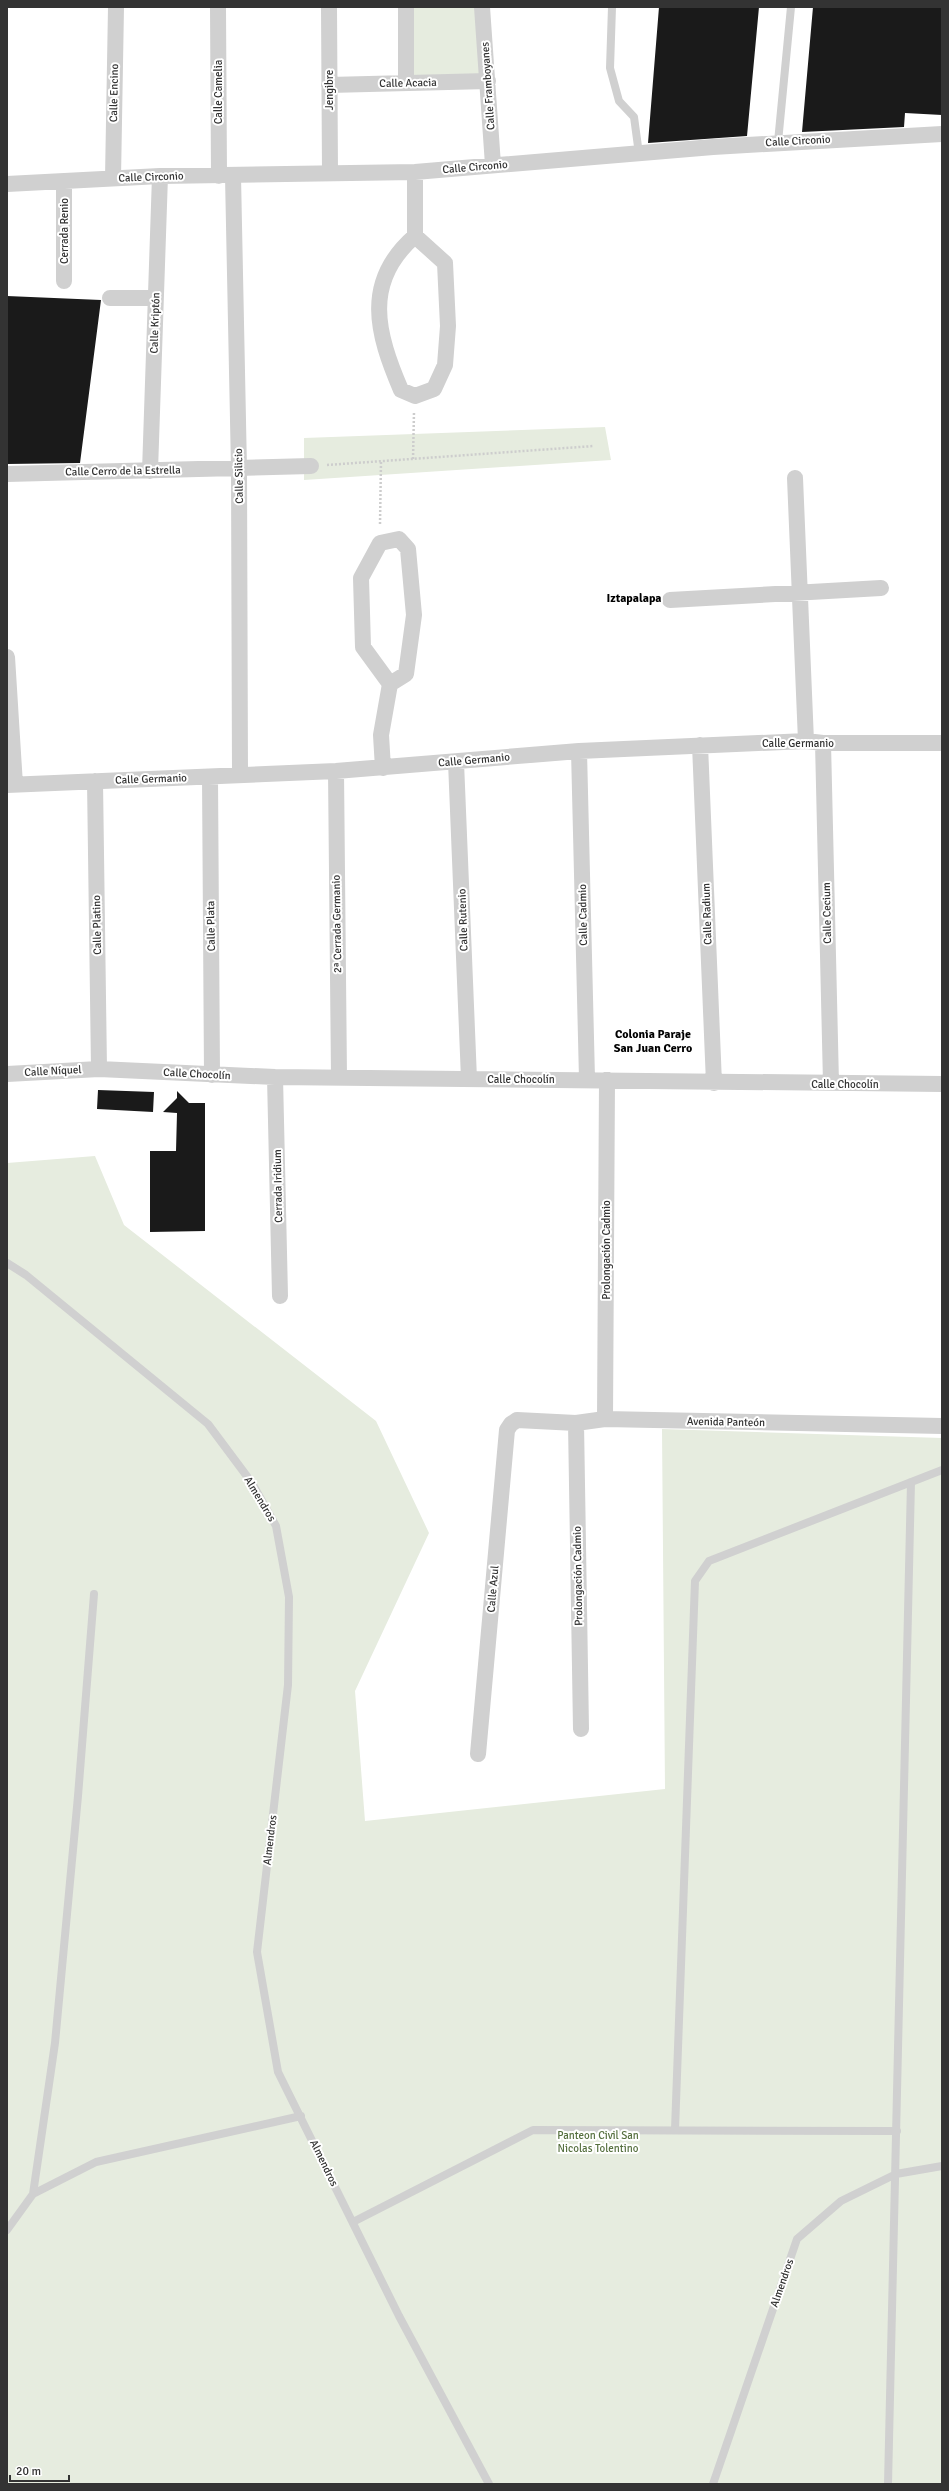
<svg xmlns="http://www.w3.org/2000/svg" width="949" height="2491" font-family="Signika,sans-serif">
<rect width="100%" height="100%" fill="#fff"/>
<path fill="#e6ecdf" d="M 406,7 L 482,7 L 488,81 L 406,83 Z
M 605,427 L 611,460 L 304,480 L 304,438 Z
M 95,1156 L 124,1225 L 376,1421 L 429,1533 L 355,1691 L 365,1821 L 665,1789 L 662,1429 L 942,1438 L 942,2484 L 7,2484 L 7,1163 Z"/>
<path fill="#1a1a1a" d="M 659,7 L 759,7 L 747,136 L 648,143 Z
M 813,7 L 942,7 L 942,115 L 905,113 L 904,127 L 802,132 Z
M 7,296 L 101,300 L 80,463 L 7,464 Z
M 98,1090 L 154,1092 L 153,1112 L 97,1109 Z
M 177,1091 L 189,1103 L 205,1103 L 205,1231 L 150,1232 L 150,1151 L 176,1151 L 177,1113 L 163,1112 L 177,1098 Z"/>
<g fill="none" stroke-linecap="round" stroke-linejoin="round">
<path stroke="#cdcdcd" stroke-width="2.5" stroke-dasharray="2 2" stroke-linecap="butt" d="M 413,459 L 414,412
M 327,465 L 594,446
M 380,524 L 381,461"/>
<path stroke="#d0d0d0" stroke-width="8" d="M 612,7 L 610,68 L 619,101 L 634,117 L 639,154
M 778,142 L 791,7
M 7,1263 L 26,1275 L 208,1424 L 252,1483 L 276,1526 L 289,1597 L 288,1685 L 257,1952 L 278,2072 L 399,2316 L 489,2484
M 675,2130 L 695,1581 L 709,1561 L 942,1470
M 33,2194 L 55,2043 L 78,1796 L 94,1594
M 353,2222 L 533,2130 L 897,2131
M 7,2230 L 33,2194 L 96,2162 L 301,2116
M 713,2484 L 797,2239 L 841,2201 L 896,2174 L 942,2166
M 888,2484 L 911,1482"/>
<path stroke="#d0d0d0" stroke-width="16" d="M 218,7 L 219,176
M 329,7 L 330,173
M 482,7 L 493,165
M 406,83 L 406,7
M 329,85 L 488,81
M 233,176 L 239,469 L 240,775
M 113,178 L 116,7
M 64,181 L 64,281
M 7,184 L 160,176 L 415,172 L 713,147 L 942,134
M 415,236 L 445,263 L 448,326 L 445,365 L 434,389 L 415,396 L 401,390 C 377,334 362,282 415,236 L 415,172
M 110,298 L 155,298
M 150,471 L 160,176
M 7,474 L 311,466
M 795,478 L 806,741
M 670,600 L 881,588
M 7,657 L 15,785
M 823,743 L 831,1083
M 700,745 L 714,1083
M 579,751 L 587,1079
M 456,762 L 469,1079
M 383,768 L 381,735 L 390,684 L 363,647 L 361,578 L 380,543 L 399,539 L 408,549 L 414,615 L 406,674 L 390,684
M 336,771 L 339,1077
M 210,777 L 212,1075
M 95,781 L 99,1069
M 7,785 L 336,771 L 579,751 L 806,741 L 823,743 L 942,743
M 7,1074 L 99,1069 L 275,1077 L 942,1084
M 275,1077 L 280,1296
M 605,1419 L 607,1080
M 576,1423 L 581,1729
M 478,1754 L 507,1430 L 511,1424 L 517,1420 L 576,1423 L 605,1419 L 942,1426"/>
</g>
<g text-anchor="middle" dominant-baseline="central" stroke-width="4" stroke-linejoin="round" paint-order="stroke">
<g font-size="11" fill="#333" stroke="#fff">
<text transform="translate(408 83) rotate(-1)">Calle Acacia</text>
<text transform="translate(488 86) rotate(-94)">Calle Framboyanes</text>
<text transform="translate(329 90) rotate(-90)">Jengibre</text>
<text transform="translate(218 92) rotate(-90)">Calle Camelia</text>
<text transform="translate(114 93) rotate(-89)">Calle Encino</text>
<text transform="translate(798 141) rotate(-3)">Calle Circonio</text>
<text transform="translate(475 167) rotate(-5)">Calle Circonio</text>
<text transform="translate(151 177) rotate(-2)">Calle Circonio</text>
<text transform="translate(64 231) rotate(-90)">Cerrada Renio</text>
<text transform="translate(155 323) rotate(-88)">Calle Kriptón</text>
<text transform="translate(123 471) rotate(-1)">Calle Cerro de la Estrella</text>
<text transform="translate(239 476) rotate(-91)">Calle Silicio</text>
<text x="798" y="743">Calle Germanio</text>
<text transform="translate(474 760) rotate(-5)">Calle Germanio</text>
<text transform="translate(151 779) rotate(-2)">Calle Germanio</text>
<text transform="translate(827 913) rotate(-91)">Calle Cecium</text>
<text transform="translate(707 914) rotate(-92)">Calle Radium</text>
<text transform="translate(583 915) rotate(-91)">Calle Cadmio</text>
<text transform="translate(463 920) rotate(-92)">Calle Rutenio</text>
<text transform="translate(337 924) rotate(-91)">2ª Cerrada Germanio</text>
<text transform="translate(97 925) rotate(-91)">Calle Platino</text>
<text transform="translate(211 926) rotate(-91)">Calle Plata</text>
<text transform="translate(53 1071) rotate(-3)">Calle Níquel</text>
<text transform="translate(197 1074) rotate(3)">Calle Chocolín</text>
<text x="521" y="1079">Calle Chocolín</text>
<text x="845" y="1084">Calle Chocolín</text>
<text transform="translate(278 1186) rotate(-91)">Cerrada Iridium</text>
<text transform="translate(606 1250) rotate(-90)">Prolongación Cadmio</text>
<text transform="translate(726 1422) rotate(1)">Avenida Panteón</text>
<text transform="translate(260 1499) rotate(59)">Almendros</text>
<text transform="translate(578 1576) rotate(-91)">Prolongación Cadmio</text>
<text transform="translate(493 1589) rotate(-85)">Calle Azul</text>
<text transform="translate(270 1840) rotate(-83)">Almendros</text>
<text transform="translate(324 2163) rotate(64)">Almendros</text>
<text transform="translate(782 2283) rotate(-71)">Almendros</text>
</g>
<g font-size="11" fill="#56703f" stroke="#fff">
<text x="598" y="2135">Panteon Civil San<tspan x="598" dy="13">Nicolas Tolentino</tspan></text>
</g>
<g font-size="12" font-weight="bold" fill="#000" stroke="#fff">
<text x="634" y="598">Iztapalapa</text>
<text x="653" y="1034">Colonia Paraje<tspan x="653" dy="14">San Juan Cerro</tspan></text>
</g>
</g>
<rect width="949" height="2491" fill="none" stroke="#333333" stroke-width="16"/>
<path d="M10 2475v6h59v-6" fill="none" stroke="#333333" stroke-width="2"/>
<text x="16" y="2475" font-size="12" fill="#333333" stroke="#ffffff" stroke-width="3" paint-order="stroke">20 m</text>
</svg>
